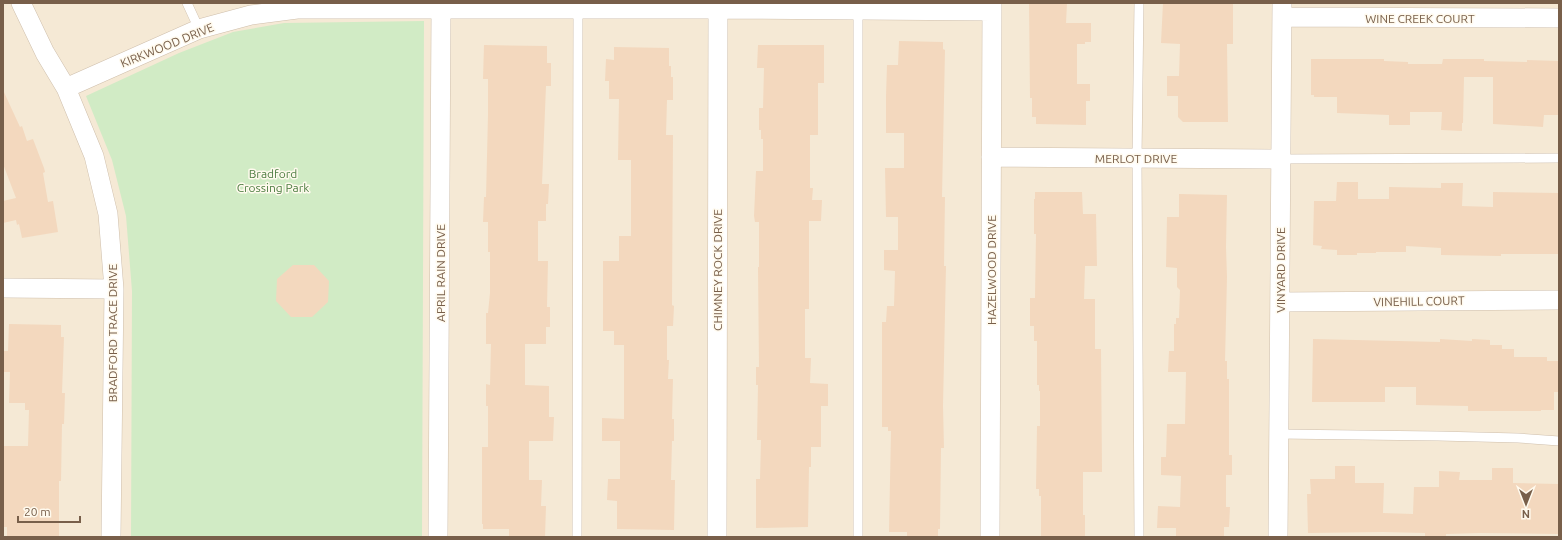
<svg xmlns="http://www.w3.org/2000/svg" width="1562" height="540" font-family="Ubuntu,sans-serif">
<rect width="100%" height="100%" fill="#fdf6e7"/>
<path fill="#f5e9d5" d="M 3,3 L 1559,3 L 1559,537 L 3,537 Z"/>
<path fill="#d1ebc5" d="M 424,21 L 422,537 L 131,537 L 132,291 L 126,216 L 112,160 L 86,96 L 179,53 L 233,32 L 284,23 Z"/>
<path fill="#f3d8be" d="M 1029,3 L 1067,3 L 1066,23 L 1091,23 L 1091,42 L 1085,42 L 1085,44 L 1077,44 L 1077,84 L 1090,84 L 1090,101 L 1086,101 L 1086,125 L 1036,124 L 1036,117 L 1032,117 L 1032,98 L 1030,98 Z
M 1163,3 L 1233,3 L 1233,44 L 1227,44 L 1228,122 L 1183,122 L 1178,117 L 1178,96 L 1167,96 L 1167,76 L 1179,76 L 1180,44 L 1161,43 Z
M 899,41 L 943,42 L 943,49 L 945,50 L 942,197 L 945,197 L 944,266 L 946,266 L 943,406 L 944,448 L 941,448 L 940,529 L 938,529 L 938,537 L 907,537 L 907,532 L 889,532 L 891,431 L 888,431 L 888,427 L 882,427 L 882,322 L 886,322 L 887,306 L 894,306 L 895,271 L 884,270 L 884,250 L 898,250 L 898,217 L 886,217 L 885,168 L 904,168 L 904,133 L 886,133 L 886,96 L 887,65 L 898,65 Z
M 484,45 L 547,46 L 547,63 L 551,63 L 551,86 L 546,86 L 542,184 L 549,184 L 548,204 L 546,204 L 546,221 L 538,221 L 538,261 L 548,261 L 547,307 L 550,307 L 550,327 L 546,327 L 546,344 L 525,344 L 525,385 L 549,386 L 549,417 L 554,417 L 553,441 L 529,441 L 529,480 L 542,480 L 541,506 L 546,506 L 545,537 L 509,537 L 509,529 L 483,529 L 483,524 L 482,524 L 482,447 L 488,447 L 488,406 L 486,406 L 486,384 L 490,385 L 491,344 L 486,344 L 486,313 L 488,313 L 490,293 L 490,252 L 488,252 L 488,222 L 483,222 L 484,197 L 486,197 L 488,115 L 488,79 L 483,79 Z
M 758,45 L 824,45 L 824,83 L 818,83 L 818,135 L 810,135 L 810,188 L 813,188 L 812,200 L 822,200 L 821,221 L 809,221 L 809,309 L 805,309 L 805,358 L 811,358 L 810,383 L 828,384 L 828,406 L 821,406 L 821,447 L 811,447 L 811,467 L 809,467 L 808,527 L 756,528 L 756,479 L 760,479 L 761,440 L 757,440 L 758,385 L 756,385 L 756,367 L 759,367 L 758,267 L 759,267 L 759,222 L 755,222 L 754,216 L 756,171 L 763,171 L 763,139 L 761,139 L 761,130 L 759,130 L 759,108 L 763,108 L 764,68 L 757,68 Z
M 614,47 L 669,48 L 669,66 L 671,66 L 671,77 L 673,77 L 673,100 L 667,100 L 666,135 L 673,135 L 672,305 L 674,306 L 673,326 L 667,326 L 667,360 L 669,360 L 668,379 L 673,379 L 672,419 L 674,419 L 674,441 L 672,441 L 671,480 L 675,480 L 674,530 L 617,529 L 617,501 L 607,500 L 608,479 L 620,479 L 620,441 L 602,441 L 602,418 L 624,419 L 624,345 L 614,345 L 614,331 L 603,331 L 603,261 L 619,261 L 619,236 L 631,236 L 631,160 L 618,160 L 619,99 L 609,99 L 609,81 L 605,81 L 606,59 L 614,60 Z
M 1311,59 L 1384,59 L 1384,61 L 1408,62 L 1408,64 L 1442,64 L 1443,59 L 1484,59 L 1484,61 L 1527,62 L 1527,60 L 1559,61 L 1559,115 L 1544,115 L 1543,127 L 1493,124 L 1493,77 L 1464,77 L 1463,123 L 1462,123 L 1462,131 L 1441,130 L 1442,112 L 1410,112 L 1410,125 L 1389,125 L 1389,115 L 1337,113 L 1337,97 L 1314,97 L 1314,95 L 1311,95 Z
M 3,90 L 20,127 L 22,126 L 27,141 L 33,139 L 44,168 L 45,172 L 43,173 L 48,202 L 53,201 L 58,232 L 22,238 L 19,224 L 17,225 L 16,220 L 3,223 L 3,201 L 16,198 L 3,164 Z
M 1337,182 L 1358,182 L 1358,199 L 1389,199 L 1389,187 L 1441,188 L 1441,183 L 1463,183 L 1462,206 L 1493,207 L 1493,192 L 1559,193 L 1559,254 L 1501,254 L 1501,256 L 1441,255 L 1441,248 L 1406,246 L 1406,252 L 1376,252 L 1376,253 L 1357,253 L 1357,255 L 1337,255 L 1337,250 L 1321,249 L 1322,246 L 1313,245 L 1314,201 L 1336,201 Z
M 1035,192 L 1082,192 L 1083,214 L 1096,214 L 1097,266 L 1085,266 L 1084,299 L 1095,299 L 1095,349 L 1101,349 L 1102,472 L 1083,472 L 1083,515 L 1085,515 L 1085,537 L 1041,537 L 1041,496 L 1039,496 L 1039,489 L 1036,489 L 1037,426 L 1040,426 L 1040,391 L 1039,391 L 1039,385 L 1037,385 L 1037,341 L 1034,341 L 1034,326 L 1030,326 L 1030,298 L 1035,298 L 1036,234 L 1034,234 L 1034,199 L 1035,199 Z
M 1179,194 L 1227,195 L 1226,247 L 1227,277 L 1225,361 L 1227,361 L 1227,379 L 1229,379 L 1229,455 L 1232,455 L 1232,475 L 1226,475 L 1226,507 L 1230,507 L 1229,527 L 1224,527 L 1224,537 L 1176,537 L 1176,528 L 1157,528 L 1158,506 L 1180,507 L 1181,476 L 1161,475 L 1161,457 L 1166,457 L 1167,424 L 1185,424 L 1186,372 L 1168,372 L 1169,351 L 1174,351 L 1174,324 L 1176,324 L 1176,318 L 1179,318 L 1180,290 L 1177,287 L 1177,268 L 1166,267 L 1167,217 L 1179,217 Z
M 293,265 L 314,265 L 329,281 L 328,302 L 312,317 L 291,317 L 276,301 L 277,279 Z
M 9,324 L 61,325 L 61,337 L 64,337 L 62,393 L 65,393 L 64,424 L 62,424 L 61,481 L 59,481 L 59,537 L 7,537 L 7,527 L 3,527 L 3,446 L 28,446 L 29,410 L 25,410 L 25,403 L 9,403 L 10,372 L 3,372 L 3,351 L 8,351 Z
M 1313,339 L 1440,342 L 1440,339 L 1472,341 L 1472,339 L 1490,340 L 1490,345 L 1502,345 L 1502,349 L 1514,349 L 1514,357 L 1547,357 L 1547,361 L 1559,361 L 1559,392 L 1554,392 L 1554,410 L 1541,410 L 1541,411 L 1468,411 L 1468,406 L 1416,405 L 1416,387 L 1385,387 L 1385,402 L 1312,402 Z
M 1335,466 L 1355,466 L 1355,483 L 1384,483 L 1383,513 L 1413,514 L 1414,487 L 1439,487 L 1439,471 L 1460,472 L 1459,480 L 1492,480 L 1492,468 L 1513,468 L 1513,483 L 1559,484 L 1559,534 L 1479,533 L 1446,534 L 1446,536 L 1425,536 L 1425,533 L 1383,532 L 1308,533 L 1307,494 L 1311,494 L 1310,479 L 1335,479 Z"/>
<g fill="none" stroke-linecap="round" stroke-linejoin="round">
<defs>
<path id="service" d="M 187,3 L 199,29
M 858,8 L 858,537
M 1280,159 L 1559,158
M 1278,434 L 1438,436 L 1518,438 L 1559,441
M 577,537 L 578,9
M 1139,537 L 1137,158 L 1139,3"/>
<path id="minor" d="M 21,3 L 45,53 L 66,88 L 94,156 L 108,214 L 114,289 L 111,537
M 1282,17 L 1559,18
M 66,88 L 199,29 L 251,15 L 297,9 L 718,9 L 992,11
M 991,157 L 1280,159
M 3,288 L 114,289
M 1280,302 L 1559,300
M 438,537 L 441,10
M 717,537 L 718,3
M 990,537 L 992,3
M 1278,537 L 1282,3"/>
</defs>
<use href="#service" stroke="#cfbfac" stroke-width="10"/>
<use href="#minor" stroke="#cfbfac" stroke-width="20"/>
<use href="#service" stroke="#fff" stroke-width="9"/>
<use href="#minor" stroke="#fff" stroke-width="19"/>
</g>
<g text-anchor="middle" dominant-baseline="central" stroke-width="3" stroke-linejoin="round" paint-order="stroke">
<g font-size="12" fill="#785f4a" stroke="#fffaee">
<text x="1420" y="18">WINE CREEK COURT</text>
<text transform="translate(167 45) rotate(-22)">KIRKWOOD DRIVE</text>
<text x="1136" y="158">MERLOT DRIVE</text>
<text transform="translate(717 270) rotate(-90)">CHIMNEY ROCK DRIVE</text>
<text transform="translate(991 270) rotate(-90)">HAZELWOOD DRIVE</text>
<text transform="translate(1280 270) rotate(-90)">VINYARD DRIVE</text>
<text transform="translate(440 273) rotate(-90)">APRIL RAIN DRIVE</text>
<text transform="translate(1419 301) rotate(-1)">VINEHILL COURT</text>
<text transform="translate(112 333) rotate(-90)">BRADFORD TRACE DRIVE</text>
</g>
<g font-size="12" fill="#4e7e42" stroke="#fffaee">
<text x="273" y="173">Bradford<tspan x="273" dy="14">Crossing Park</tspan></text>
</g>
</g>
<rect width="1562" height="540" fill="none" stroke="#785f4a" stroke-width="8"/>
<g transform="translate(1526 504) rotate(180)" stroke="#fffaee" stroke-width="3" paint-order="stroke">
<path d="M0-3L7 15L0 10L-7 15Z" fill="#785f4a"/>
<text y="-6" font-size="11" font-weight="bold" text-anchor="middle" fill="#785f4a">N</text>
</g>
<path d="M18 516v6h62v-6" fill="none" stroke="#785f4a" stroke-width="2"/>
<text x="24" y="516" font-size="12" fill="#785f4a" stroke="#fffaee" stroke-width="3" paint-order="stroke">20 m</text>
</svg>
